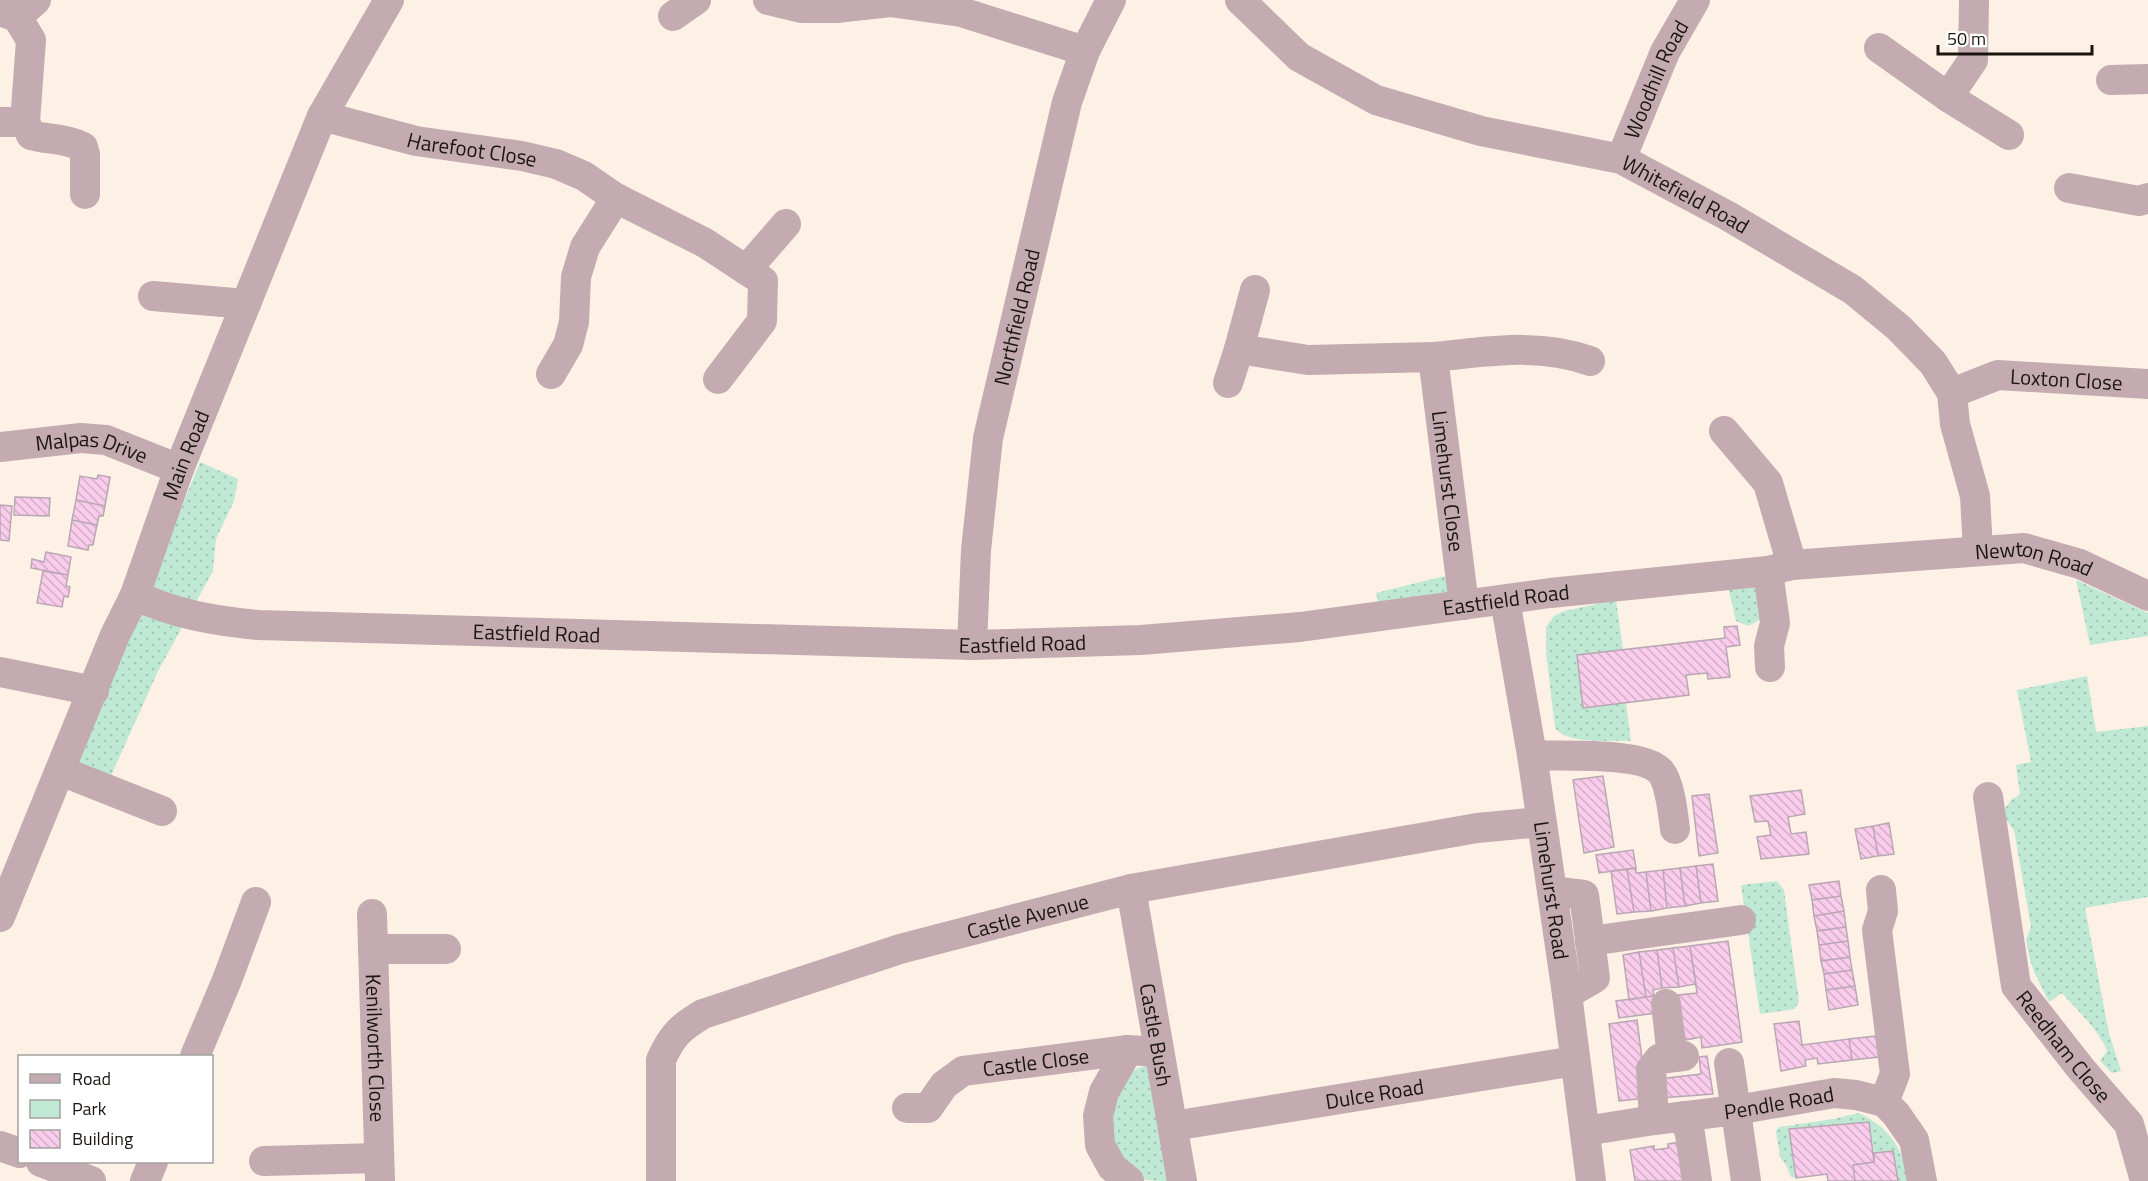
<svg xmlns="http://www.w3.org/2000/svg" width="2148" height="1181" font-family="'Titillium Web',sans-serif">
<defs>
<pattern id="green-dots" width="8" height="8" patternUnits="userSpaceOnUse" patternTransform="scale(1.5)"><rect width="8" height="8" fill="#bfe9d4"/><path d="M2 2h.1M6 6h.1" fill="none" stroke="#a4c7b5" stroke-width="1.8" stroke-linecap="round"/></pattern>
<pattern id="building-back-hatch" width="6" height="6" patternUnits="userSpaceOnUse" patternTransform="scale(1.5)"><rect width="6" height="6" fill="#f8ccea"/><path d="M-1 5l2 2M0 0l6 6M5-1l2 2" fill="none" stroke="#d4aec8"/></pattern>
</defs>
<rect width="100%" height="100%" fill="#fdf1e5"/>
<path fill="url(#green-dots)" d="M 200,462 L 238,479 L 234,501 L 216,539 L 213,571 L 158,671 L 106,787 L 72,776 Z
M 1453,574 L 1450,594 L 1379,606 L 1376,593 Z
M 2076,580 L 2148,613 L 2148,636 L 2090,645 Z
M 1753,584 L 1761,592 L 1763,614 L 1758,621 L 1748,626 L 1736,621 L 1728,586 Z
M 1616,600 L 1623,650 L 1577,656 L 1583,707 L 1626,703 L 1631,741 C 1609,740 1569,745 1555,728 L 1546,652 L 1546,627 L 1554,616 L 1564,611 Z
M 2087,676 L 2096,732 L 2148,726 L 2148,897 L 2085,908 L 2109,1033 L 2121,1071 L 2112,1073 L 2100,1061 L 2107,1051 C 2099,1030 2077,1010 2062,993 L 2049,1002 L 2034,972 L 2029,956 L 2026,940 L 2031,927 L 2014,830 L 2006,819 L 2003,811 L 2012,799 L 2020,795 L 2016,765 L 2031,762 L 2017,690 Z
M 1777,881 L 1784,890 L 1799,1001 L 1795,1009 L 1760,1014 L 1741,885 Z
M 1147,1065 L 1169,1181 C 1158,1181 1145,1181 1136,1177 C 1116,1165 1112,1133 1105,1113 L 1126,1073 Z
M 1859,1113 C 1888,1127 1904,1148 1908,1181 L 1898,1181 L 1893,1151 L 1874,1153 L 1869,1122 L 1790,1129 L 1796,1178 L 1791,1177 L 1786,1165 L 1780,1157 L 1776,1131 L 1779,1127 L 1833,1119 Z"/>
<path fill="url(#building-back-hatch)" stroke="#b9a7b3" stroke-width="1.5" d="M 98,475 L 110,477 L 105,506 L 76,500 L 80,476 L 97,479 Z
M 15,497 L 50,498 L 49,516 L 14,515 Z
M 76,500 L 105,506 L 103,516 L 99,516 L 97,525 L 72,520 Z
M 0,505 L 12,506 L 9,541 L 0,540 Z
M 72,520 L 97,525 L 93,545 L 89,545 L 88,550 L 68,546 Z
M 46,552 L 71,557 L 68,575 L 31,568 L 32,559 L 44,562 Z
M 43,571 L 68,575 L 66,586 L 70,587 L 68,597 L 64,596 L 62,607 L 37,603 Z
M 1737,626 L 1740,645 L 1726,647 L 1730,677 L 1708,679 L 1707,673 L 1686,675 L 1689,695 L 1583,708 L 1577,655 L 1725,638 L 1724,627 Z
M 1603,776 L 1614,847 L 1584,853 L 1573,780 Z
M 1801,790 L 1805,814 L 1788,817 L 1791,834 L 1806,832 L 1809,854 L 1761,859 L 1757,837 L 1771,835 L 1768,821 L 1755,822 L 1750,796 Z
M 1709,794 L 1718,853 L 1699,856 L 1692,796 Z
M 1889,823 L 1894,854 L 1878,856 L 1873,826 Z
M 1873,826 L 1878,856 L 1861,859 L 1855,829 Z
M 1633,850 L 1636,868 L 1599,873 L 1596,855 Z
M 1713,864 L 1718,901 L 1701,903 L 1696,866 Z
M 1696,866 L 1701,903 L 1685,906 L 1680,868 Z
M 1636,868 L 1636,873 L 1646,872 L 1651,911 L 1634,912 L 1627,869 Z
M 1680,868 L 1685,906 L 1667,908 L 1663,870 Z
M 1627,869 L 1634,912 L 1617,914 L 1611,871 Z
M 1663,870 L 1667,908 L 1651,911 L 1646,872 Z
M 1839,881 L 1841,896 L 1812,900 L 1809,885 Z
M 1841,896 L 1844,911 L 1814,916 L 1812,900 Z
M 1844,911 L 1846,927 L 1817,931 L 1814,916 Z
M 1846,927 L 1848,941 L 1819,945 L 1817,931 Z
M 1728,941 L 1742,1042 L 1702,1048 L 1701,1037 L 1685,1040 L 1678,995 L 1697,993 L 1690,946 Z
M 1848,941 L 1850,957 L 1821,961 L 1819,945 Z
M 1690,946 L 1696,984 L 1679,987 L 1673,948 Z
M 1673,948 L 1679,987 L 1662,988 L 1657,950 Z
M 1657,950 L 1662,988 L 1653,990 L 1654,996 L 1646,997 L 1639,952 Z
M 1639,952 L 1646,997 L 1629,1000 L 1623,955 Z
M 1850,957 L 1852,970 L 1824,974 L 1821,961 Z
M 1852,970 L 1855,986 L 1826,990 L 1824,974 Z
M 1855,986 L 1858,1005 L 1829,1010 L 1826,990 Z
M 1654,996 L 1656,1013 L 1619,1018 L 1616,1001 Z
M 1637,1020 L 1647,1098 L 1619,1101 L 1609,1024 Z
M 1799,1021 L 1802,1045 L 1849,1039 L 1852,1060 L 1818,1064 L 1817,1058 L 1805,1060 L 1806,1066 L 1781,1071 L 1774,1024 Z
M 1876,1036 L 1879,1057 L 1852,1060 L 1849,1039 Z
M 1707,1056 L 1713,1094 L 1661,1098 L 1659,1079 L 1701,1074 L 1699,1057 Z
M 1869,1122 L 1874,1162 L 1853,1165 L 1855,1181 L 1828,1181 L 1827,1174 L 1796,1178 L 1789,1129 Z
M 1687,1141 L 1694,1181 L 1635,1181 L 1630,1150 L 1654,1146 L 1654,1150 L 1668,1148 L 1668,1144 Z
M 1893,1151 L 1898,1181 L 1855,1181 L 1853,1165 L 1874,1162 L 1874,1153 Z"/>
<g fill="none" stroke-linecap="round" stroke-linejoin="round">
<g stroke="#c3abb1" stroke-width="30">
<path d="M 768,0 L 801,8 L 836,8 L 890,2 L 961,12 L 1085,51"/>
<path id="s1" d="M 1240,0 L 1299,57 L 1376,100 L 1481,131 L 1621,159 L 1728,216 L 1853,290 L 1899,328 L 1933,363 L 1952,393 L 1955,424 L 1975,496 L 1978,550"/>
<path d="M 0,11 L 17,17 L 31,40 L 25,122 L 0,122"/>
<path d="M 673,16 L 696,0"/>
<path d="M 17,17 L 36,0"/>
<path d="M 1879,48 L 1948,97 L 2009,135"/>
<path d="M 2111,80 L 2148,79"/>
<path d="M 1948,97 L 1973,60 L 1974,0"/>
<path id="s2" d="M 322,116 L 416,141 L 522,156 L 556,164 L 584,176 L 616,198 L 705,243 L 763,281 L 762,321 L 718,379"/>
<path d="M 25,122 L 31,135 C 49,140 66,138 83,147 L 85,154 L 85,194"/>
<path id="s3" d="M 1621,159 L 1665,52 L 1695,0"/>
<path d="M 2069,188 L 2139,201 L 2148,198"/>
<path d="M 746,270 L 786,224"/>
<path id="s4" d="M 1255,290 L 1239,349 L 1308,360 L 1433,357 L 1464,605"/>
<path d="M 153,296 L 246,304"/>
<path d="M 1433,357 C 1486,352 1539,342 1590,361"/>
<path d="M 551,374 L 568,345 L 574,322 L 576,277 L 585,247 L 616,198"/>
<path d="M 1228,383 L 1239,349"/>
<path id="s5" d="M 1952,393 L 1998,375 L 2148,384"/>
<path d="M 1724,431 L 1768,483 L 1792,565"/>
<path id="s6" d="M 0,447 L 81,438 L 106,440 L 179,469"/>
<path d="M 1768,571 L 1775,623 L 1769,646 L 1770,667"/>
<path id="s7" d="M 135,595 C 173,614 216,621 258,625 L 972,645 L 1141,640 L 1300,627 L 1550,593 L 1768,571 L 1792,565 L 2024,548 L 2080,564 L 2148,596"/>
<path id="s8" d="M 1505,600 L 1532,755 L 1567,994 L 1591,1181"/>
<path id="s9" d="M 972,645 L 976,550 L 988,438 L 1067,102 L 1085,51 L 1111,0"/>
<path d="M 0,672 L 94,691"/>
<path d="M 1532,755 C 1561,757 1641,751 1660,771 C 1670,782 1673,814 1675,829"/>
<path d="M 61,771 L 162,811"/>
<path id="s10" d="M 1988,797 L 2016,986 L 2082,1070 L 2129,1124 L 2145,1181"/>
<path id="s11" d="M 1131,889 L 1182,1181"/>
<path d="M 1881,890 L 1883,911 L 1877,930 L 1895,1074 L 1884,1102"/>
<path d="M 1552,891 L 1584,895 L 1595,978 L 1567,994"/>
<path id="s12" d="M 372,914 L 380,1181"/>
<path id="s13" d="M 0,917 L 115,635 L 135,595 L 179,469 L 322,116 L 389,0"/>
<path d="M 1590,941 L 1741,920"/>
<path d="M 373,949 L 446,949"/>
<path d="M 1666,1004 L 1672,1057"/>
<path d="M 1128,1050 L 1104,1092 L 1098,1116 L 1100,1145 L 1112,1167 L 1129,1181"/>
<path d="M 195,1056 L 227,980 L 256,902"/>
<path d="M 1729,1063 L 1746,1181"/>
<path id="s14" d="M 907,1108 L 928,1108 L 944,1085 L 963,1071 L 1128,1050 L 1159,1052"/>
<path d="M 1684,1116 L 1690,1134 L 1697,1181"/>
<path d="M 1654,1120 L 1651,1069 L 1659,1059 L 1684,1056"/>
<path id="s15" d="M 1173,1126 L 1575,1061"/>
<path id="s16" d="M 1585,1131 L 1654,1120 L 1736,1110 L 1834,1093 L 1856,1095 L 1884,1102 L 1896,1114 L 1914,1140 L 1922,1181"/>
<path d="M 0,1146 L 20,1153"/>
<path d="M 264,1161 L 379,1158"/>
<path d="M 41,1162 L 91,1181"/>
<path d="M 145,1181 L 153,1162"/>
<path id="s17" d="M 661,1181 L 661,1060 C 672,1035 681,1027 703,1014 L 900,949 L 1131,889 L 1477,828 L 1541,822"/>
</g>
</g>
<g text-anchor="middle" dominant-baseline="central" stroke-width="6" stroke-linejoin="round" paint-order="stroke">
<g font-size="21" fill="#1b1510" stroke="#fff">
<text stroke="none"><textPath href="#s3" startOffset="87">Woodhill Road</textPath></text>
<text stroke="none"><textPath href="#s2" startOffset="154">Harefoot Close</textPath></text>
<text stroke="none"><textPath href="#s1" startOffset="496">Whitefield Road</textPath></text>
<text stroke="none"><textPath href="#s9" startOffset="332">Northfield Road</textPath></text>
<text stroke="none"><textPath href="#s5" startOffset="118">Loxton Close</textPath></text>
<text stroke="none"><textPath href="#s6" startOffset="93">Malpas Drive</textPath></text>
<text stroke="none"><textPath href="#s13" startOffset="498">Main Road</textPath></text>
<text stroke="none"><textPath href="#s4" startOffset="381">Limehurst Close</textPath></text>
<text stroke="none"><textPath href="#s7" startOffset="1910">Newton Road</textPath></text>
<text stroke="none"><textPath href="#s7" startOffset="1378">Eastfield Road</textPath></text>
<text stroke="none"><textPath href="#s7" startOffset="406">Eastfield Road</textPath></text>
<text stroke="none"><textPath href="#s7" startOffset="892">Eastfield Road</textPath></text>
<text stroke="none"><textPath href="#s8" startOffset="294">Limehurst Road</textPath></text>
<text stroke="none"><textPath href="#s17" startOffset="524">Castle Avenue</textPath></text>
<text stroke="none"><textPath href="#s11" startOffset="148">Castle Bush</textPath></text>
<text stroke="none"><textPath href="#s10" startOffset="268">Reedham Close</textPath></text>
<text stroke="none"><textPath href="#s12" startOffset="134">Kenilworth Close</textPath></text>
<text stroke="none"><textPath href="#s14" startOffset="146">Castle Close</textPath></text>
<text stroke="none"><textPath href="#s15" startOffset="204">Dulce Road</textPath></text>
<text stroke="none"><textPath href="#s16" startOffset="196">Pendle Road</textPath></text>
</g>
</g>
<rect x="18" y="1055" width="195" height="108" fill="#ffffff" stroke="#a4a19f" stroke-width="1.5"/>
<rect x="30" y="1074" width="30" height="9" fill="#c3abb1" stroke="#a4a19f" stroke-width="1.5"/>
<text x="72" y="1085" font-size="18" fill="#1b1510">Road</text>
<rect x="30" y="1100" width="30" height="18" fill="#bfe9d4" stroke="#a4a19f" stroke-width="1.5"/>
<text x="72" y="1115" font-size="18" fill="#1b1510">Park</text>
<rect x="30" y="1130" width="30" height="18" fill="url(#building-back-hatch)" stroke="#a4a19f" stroke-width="1.5"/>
<text x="72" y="1145" font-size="18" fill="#1b1510">Building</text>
<path d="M1938 45v9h154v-9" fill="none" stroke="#1b1510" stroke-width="3"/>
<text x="1947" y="45" font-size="18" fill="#1b1510" stroke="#ffffff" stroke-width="4.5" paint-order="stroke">50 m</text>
</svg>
